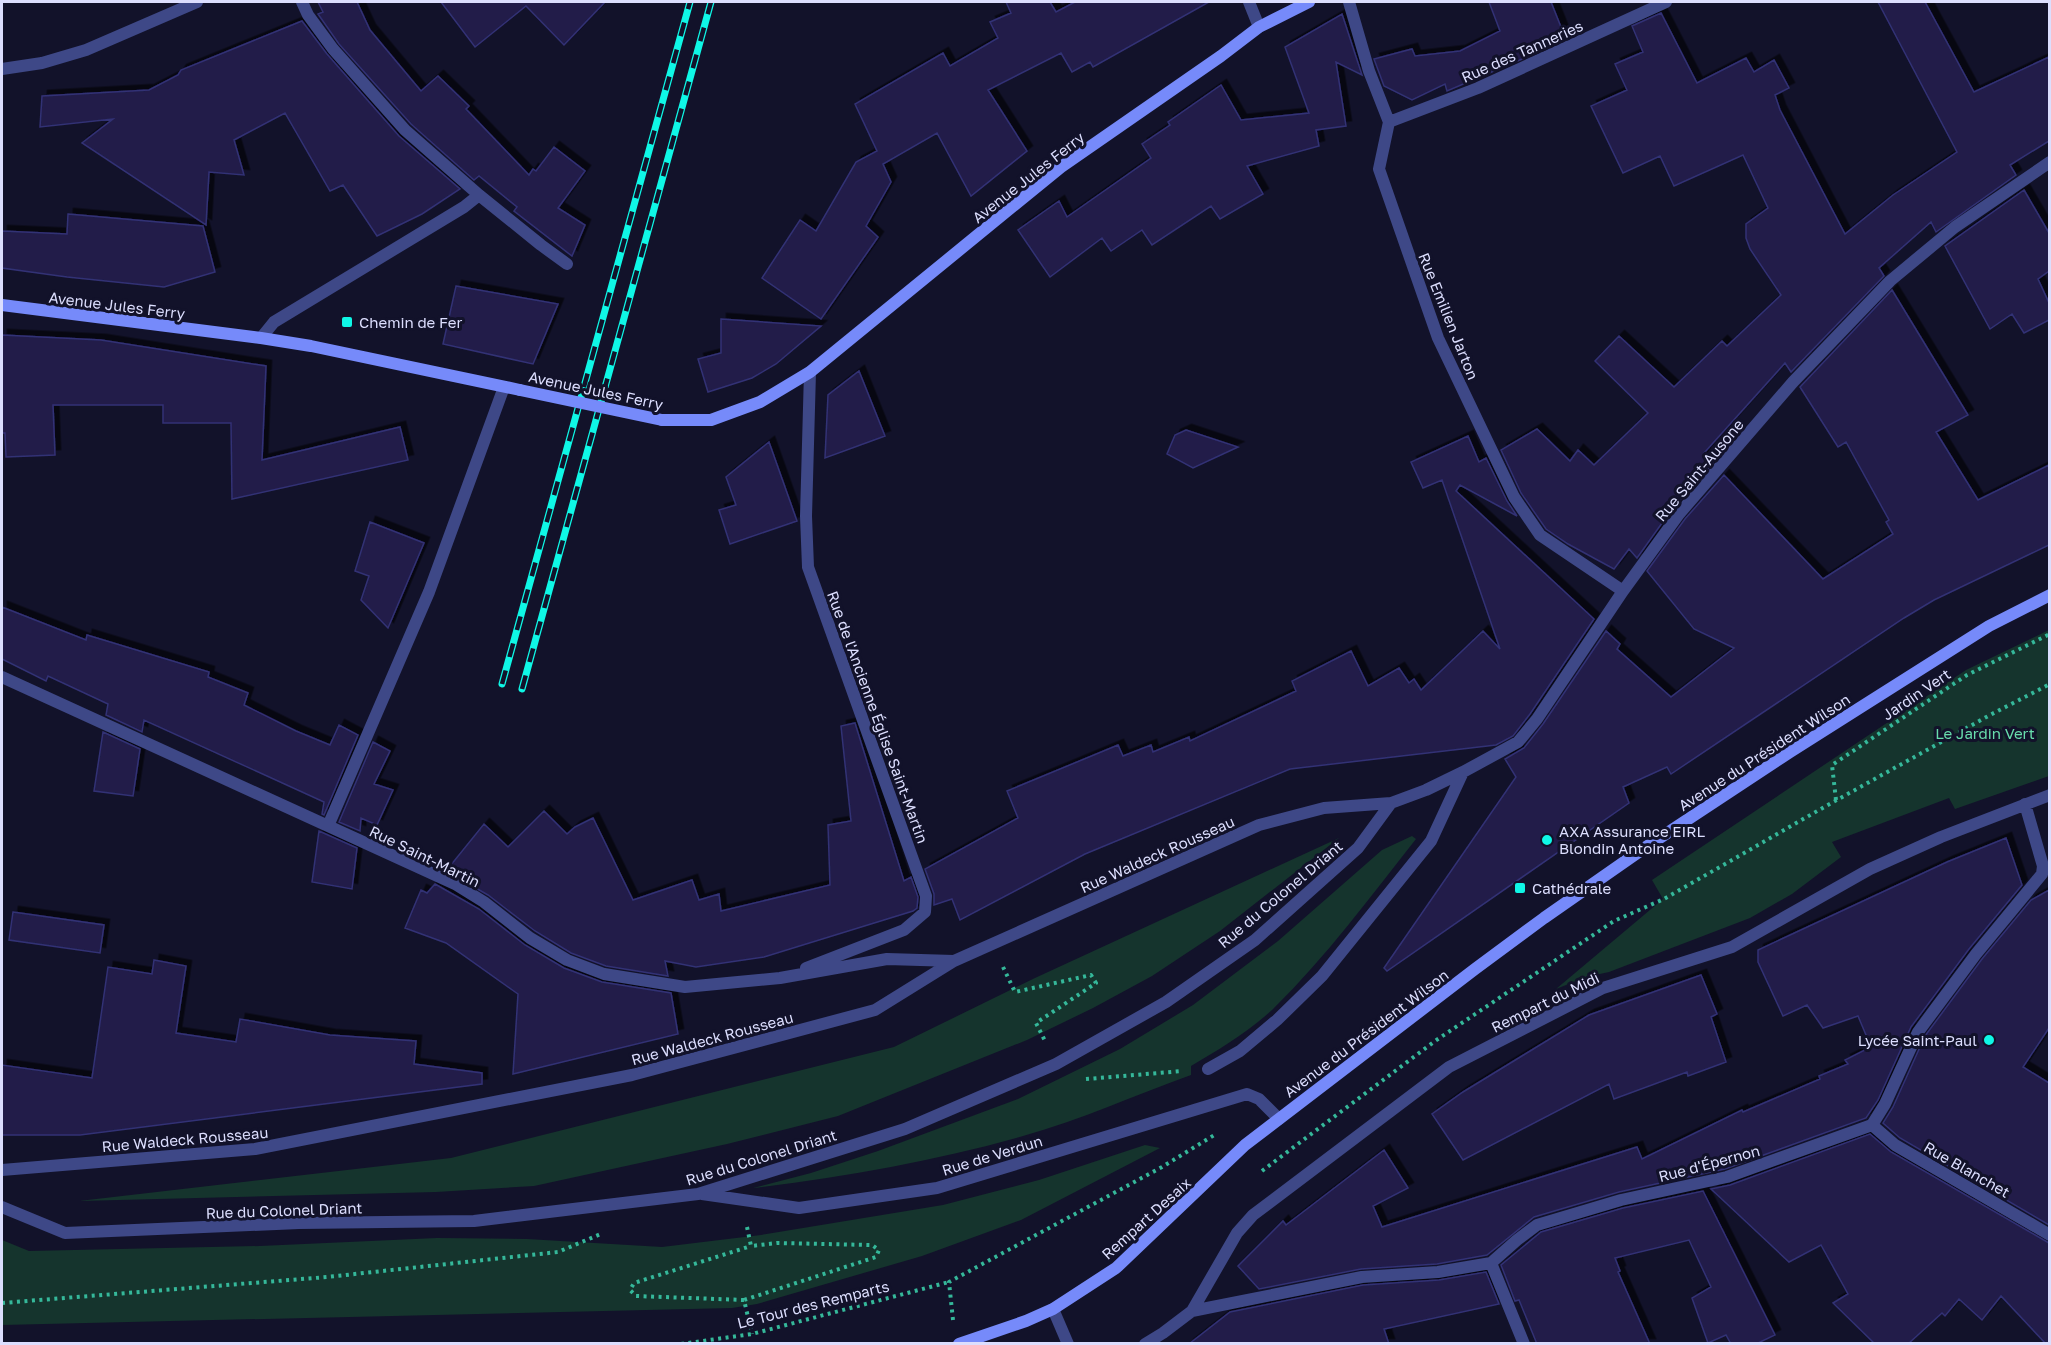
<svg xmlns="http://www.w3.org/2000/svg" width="2051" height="1345" font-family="'Golos Text',sans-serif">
<defs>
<filter id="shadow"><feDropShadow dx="5.5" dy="-5.5" stdDeviation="0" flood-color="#0009"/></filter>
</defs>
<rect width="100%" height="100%" fill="#12122a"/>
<path fill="#15342d" d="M 2049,630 L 2049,776 L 1955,809 L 1949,798 L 1832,842 L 1841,857 L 1792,894 L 1750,918 L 1609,972 L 1586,977 L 1556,989 L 1663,899 L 1652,880 L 1966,670 Z
M 1412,836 L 1416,839 C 1371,896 1326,957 1274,1008 C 1250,1031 1220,1049 1191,1066 L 1191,1075 C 1135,1095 1081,1120 1023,1136 C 935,1161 844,1177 753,1188 L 811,1173 L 878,1151 L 1018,1099 L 1120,1049 L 1193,1005 L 1278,941 L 1382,850 Z
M 1339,838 L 1220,931 L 1152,976 L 1093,1008 L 1027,1040 L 838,1116 L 727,1144 L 534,1186 L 436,1192 L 79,1201 L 451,1158 L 894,1047 L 1035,978 Z
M 1145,1145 L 1160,1148 L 1021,1220 L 922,1256 L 757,1304 L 732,1308 L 2,1325 L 2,1240 L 29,1251 L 260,1246 L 437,1238 L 527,1239 L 662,1247 L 761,1235 L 943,1205 L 1039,1180 Z"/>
<path fill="#201e4a" stroke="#333175" stroke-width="1.5" filter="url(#shadow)" d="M 318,2 L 357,2 L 370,30 L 421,91 L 438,76 L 469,106 L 466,109 L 529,175 L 533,169 L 536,171 L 554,147 L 585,171 L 558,208 L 585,225 L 572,256 L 514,211 L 517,207 L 479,176 L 474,180 L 411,124 L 339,44 L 318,14 L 323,12 Z
M 441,2 L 605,2 L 564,45 L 526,6 L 475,47 Z
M 1006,2 L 1050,2 L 1056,12 L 1075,2 L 1209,2 L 1093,67 L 1090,62 L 1072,72 L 1061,53 L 988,90 L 1027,151 L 971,196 L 937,133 L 883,164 L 891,182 L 866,226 L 878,237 L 821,319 L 762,278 L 800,220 L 816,231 L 856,162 L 877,151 L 855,104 L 943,53 L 950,66 L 998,38 L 990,22 L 1011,13 Z
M 1489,2 L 1551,2 L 1563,32 L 1554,41 L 1527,57 L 1447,91 L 1445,84 L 1412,100 L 1384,86 L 1374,59 L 1412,49 L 1415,56 L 1460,51 L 1500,31 Z
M 1878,2 L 1925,2 L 1974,92 L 2049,57 L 2049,141 L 2010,165 L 2016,175 L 1936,232 L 1931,222 L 1879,268 L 1884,276 L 1791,372 L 1785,363 L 1704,453 L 1713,463 L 1672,509 L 1637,558 L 1629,549 L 1614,569 L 1568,544 L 1546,529 L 1521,493 L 1501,450 L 1537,429 L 1570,461 L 1578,450 L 1594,465 L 1648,413 L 1595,361 L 1619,336 L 1674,387 L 1722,341 L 1727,346 L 1781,295 L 1750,249 L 1746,238 L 1746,224 L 1768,208 L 1743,155 L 1674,186 L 1660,156 L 1623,173 L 1591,106 L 1627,90 L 1615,64 L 1643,52 L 1632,26 L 1661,13 L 1697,83 L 1746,58 L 1754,72 L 1774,60 L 1789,88 L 1775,95 L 1780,110 L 1845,234 L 1893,195 L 1957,152 Z
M 1342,14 L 1362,75 L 1336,62 L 1346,126 L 1316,130 L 1319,146 L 1247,166 L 1263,194 L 1220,219 L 1211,206 L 1152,245 L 1142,230 L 1111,251 L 1102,238 L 1050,277 L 1018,230 L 1059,201 L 1067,217 L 1151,158 L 1142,144 L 1170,125 L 1168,122 L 1221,85 L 1241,120 L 1309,113 L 1285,47 Z
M 302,21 L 327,54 L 399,136 L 460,189 L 422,214 L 377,236 L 343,185 L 330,191 L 285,113 L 234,140 L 244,175 L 209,172 L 206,225 L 82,143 L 113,119 L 40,127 L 42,96 L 149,90 L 178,75 L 181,70 Z
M 2024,190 L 2049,233 L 2049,271 L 2038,279 L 2049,303 L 2049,320 L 2024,333 L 2012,314 L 1990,329 L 1945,246 Z
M 68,214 L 203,226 L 215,272 L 164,287 L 67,277 L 2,268 L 2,231 L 67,234 Z
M 456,286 L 558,304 L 533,364 L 443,344 Z
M 1892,290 L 1968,415 L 1936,432 L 1978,500 L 2049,465 L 2049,545 L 1934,600 L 1904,618 L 1671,774 L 1667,767 L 1623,787 L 1629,803 L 1387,971 L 1384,968 L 1516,777 L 1505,759 L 1524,748 L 1543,724 L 1606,631 L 1620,644 L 1617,649 L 1671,697 L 1734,648 L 1694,629 L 1647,571 L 1685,519 L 1724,475 L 1823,579 L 1893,534 L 1886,522 L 1889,520 L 1846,442 L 1838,447 L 1800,387 Z
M 721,319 L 821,326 L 776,364 L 752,378 L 708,392 L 698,359 L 721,353 Z
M 2,335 L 101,340 L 266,366 L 262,460 L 400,427 L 408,460 L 232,499 L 231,423 L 163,423 L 163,405 L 53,405 L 55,455 L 6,457 L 5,433 L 2,433 Z
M 859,371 L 885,436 L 825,458 L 828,395 Z
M 1186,430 L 1238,447 L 1193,468 L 1167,454 L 1175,435 Z
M 1468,436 L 1479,462 L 1486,458 L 1507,501 L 1517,516 L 1460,485 L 1456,491 L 1594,619 L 1530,714 L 1513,736 L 1496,745 L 1290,769 L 1085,854 L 960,920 L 952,899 L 934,905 L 934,894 L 925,869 L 1018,818 L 1007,791 L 1118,745 L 1123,756 L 1151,745 L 1153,752 L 1189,737 L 1190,741 L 1296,691 L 1292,681 L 1351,651 L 1368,686 L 1399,668 L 1409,683 L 1414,679 L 1421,690 L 1483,631 L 1500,649 L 1442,480 L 1423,488 L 1411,462 Z
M 769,442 L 797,521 L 730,544 L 719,510 L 736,505 L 726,477 Z
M 370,522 L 424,543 L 388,628 L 361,600 L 369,576 L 355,571 Z
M 2,607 L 86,640 L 87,635 L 209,672 L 208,677 L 248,693 L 244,705 L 296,731 L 330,745 L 339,725 L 358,735 L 324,815 L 322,814 L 324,802 L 144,720 L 142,732 L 106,715 L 108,704 L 48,676 L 46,681 L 2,659 Z
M 855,723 L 904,881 L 911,877 L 918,897 L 917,908 L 913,911 L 764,957 L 696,967 L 665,961 L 668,976 L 606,966 L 571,953 L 535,931 L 488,895 L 446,871 L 484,824 L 508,847 L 544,811 L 567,834 L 575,827 L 593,818 L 633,900 L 692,880 L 699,900 L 719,894 L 721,911 L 830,885 L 828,825 L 851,821 L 841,726 Z
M 103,732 L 140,749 L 133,796 L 94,791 Z
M 373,742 L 390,751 L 374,784 L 393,790 L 377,825 L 361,818 L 360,831 L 339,822 Z
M 319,831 L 357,848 L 352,889 L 312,882 Z
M 2006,838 L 2022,885 L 1969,949 L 1911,1027 L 1878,1100 L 1866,1118 L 1725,1169 L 1619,1192 L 1534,1217 L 1487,1255 L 1437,1264 L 1361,1269 L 1259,1289 L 1238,1266 L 1283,1221 L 1286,1225 L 1384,1150 L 1408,1188 L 1373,1206 L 1382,1227 L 1637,1147 L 1642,1159 L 1742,1110 L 1743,1112 L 1820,1079 L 1819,1076 L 1848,1064 L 1845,1060 L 1871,1047 L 1858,1016 L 1823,1028 L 1807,1005 L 1783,1016 L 1758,962 L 1758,950 L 1947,862 Z
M 435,884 L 479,909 L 525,945 L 564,968 L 602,982 L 671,993 L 678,1034 L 513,1074 L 518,994 L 446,943 L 405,928 L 421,890 L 427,893 Z
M 2049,890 L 2049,1028 L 2023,1067 L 2049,1083 L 2049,1225 L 1900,1138 L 1883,1123 L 1893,1107 L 1925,1036 L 1982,959 L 2031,900 Z
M 13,912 L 104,925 L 100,953 L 9,940 Z
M 154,960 L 186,966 L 176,1033 L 236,1042 L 240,1019 L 330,1035 L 416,1041 L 414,1064 L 482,1073 L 482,1084 L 80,1135 L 2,1135 L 2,1065 L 92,1078 L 108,967 L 152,974 Z
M 1701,975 L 1717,1014 L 1711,1017 L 1726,1062 L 1688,1076 L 1687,1072 L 1614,1099 L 1609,1084 L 1463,1160 L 1432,1114 L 1463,1092 L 1589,1015 Z
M 1870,1134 L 1891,1152 L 2049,1243 L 2049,1344 L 2046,1344 L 2001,1296 L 1982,1320 L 1959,1299 L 1945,1316 L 1942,1313 L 1908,1344 L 1875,1344 L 1833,1303 L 1848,1294 L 1821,1245 L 1789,1262 L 1711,1189 L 1730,1185 Z
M 1703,1191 L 1775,1335 L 1756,1344 L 1731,1344 L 1726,1335 L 1708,1343 L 1692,1298 L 1711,1287 L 1689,1240 L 1615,1258 L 1620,1271 L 1618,1272 L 1650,1344 L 1537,1344 L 1519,1300 L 1515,1301 L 1501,1265 L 1541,1232 L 1623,1208 Z
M 1486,1272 L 1499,1304 L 1384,1329 L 1389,1344 L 1189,1344 L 1230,1312 L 1363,1285 L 1439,1280 Z"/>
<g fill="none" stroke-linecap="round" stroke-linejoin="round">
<path stroke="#35b89a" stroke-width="4" stroke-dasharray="3 4.5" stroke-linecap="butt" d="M 1836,800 L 1832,765 L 1967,675 L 2050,634
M 1003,967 L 1015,992 L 1091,975 L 1096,983 L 1036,1023 L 1046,1043
M 1086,1079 L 1183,1071
M 1262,1171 L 1435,1041 L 1614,921 L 1664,899 L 1826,806 L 1990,715 L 2050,684
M 747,1227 L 751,1246 L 777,1243 L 872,1245 L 879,1250 L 876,1257 L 744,1300 L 752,1334
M 744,1300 L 636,1296 L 630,1290 L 634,1283 L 751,1246
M 2,1303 L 327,1277 L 558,1252 L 603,1233
M 953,1320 L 949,1282 L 1162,1167 L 1216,1134
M 681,1344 L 752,1334 L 949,1282"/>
<path stroke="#3e4887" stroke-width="12" d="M 302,2 L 308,15 L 333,49 L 405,130 L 479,195 L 541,245 L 567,264
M 1249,2 L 1259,27
M 1349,2 L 1369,71 L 1389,122 L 1379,169 L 1438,338 L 1514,497 L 1540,535 L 1623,591
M 2,69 L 42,63 L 86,50 L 197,2
M 1389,122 L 1478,88 L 1666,2
M 261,338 L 274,322 L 464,207 L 479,195
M 2,677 L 455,884 L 484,902 L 530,938 L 567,960 L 604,974 L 685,987 L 780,978 L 887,959 L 954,961
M 328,826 L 429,592 L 504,387
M 806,968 L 904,930 L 925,912 L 926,896 L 808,567 L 806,516 L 810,372
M 1208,1069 L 1240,1051 L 1277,1020 L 1322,976 L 1431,841 L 1463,772
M 1872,1125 L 1895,1145 L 2050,1235
M 2,1170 L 255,1149 L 632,1075 L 875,1010 L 954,961 L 1259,825 L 1324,808 L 1391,803 L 1426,790 L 1463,772 L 1518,742 L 1537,719 L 1623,591 L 1679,514 L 1793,382 L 1890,281 L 1955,227 L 2050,162
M 702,1194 L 799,1208 L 937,1188 L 1247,1094 L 1259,1099 L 1279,1119
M 2,1207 L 65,1233 L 299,1223 L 474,1221 L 698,1194 L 905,1129 L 1056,1064 L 1166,1002 L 1255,940 L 1358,848 L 1391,803
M 1491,1263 L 1524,1344
M 1053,1309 L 1068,1344
M 1192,1311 L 1362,1277 L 1438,1272 L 1491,1263 L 1517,1240 L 1537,1225 L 1621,1200 L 1727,1177 L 1872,1125 L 1885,1104 L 1918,1032 L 1976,954 L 2042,874 L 2043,866 L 2025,804
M 1145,1344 L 1163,1333 L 1192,1311 L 1237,1233 L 1253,1215 L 1449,1067 L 1603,988 L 1732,947 L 1870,869 L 1941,837 L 2050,795"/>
<path stroke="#768afa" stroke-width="12" d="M 2,305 L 261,338 L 311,346 L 520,390
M 662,420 L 711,420 L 760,402 L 810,372 L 1061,167 L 1221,56 L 1259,27 L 1309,2
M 959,1344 L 1026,1321 L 1053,1309 L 1116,1268 L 1245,1145 L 1475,969 L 1544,918 L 1640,851 L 1790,752 L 1989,626 L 2050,595"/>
<defs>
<path id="rail" d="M 502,684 L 690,2
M 522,689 L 711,2"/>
</defs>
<use href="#rail" stroke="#0ff7e6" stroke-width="7"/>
<use href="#rail" stroke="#12122a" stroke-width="4.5" stroke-dasharray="14" stroke-linecap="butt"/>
<path stroke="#768afa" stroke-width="12" d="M 520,390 L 662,420"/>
</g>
<g fill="#0ff7e6" stroke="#12122a" stroke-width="2">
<rect x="341" y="316" width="12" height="12" rx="3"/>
<circle cx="1547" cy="840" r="6"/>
<rect x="1514" y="882" width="12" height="12" rx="3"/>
<circle cx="1989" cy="1040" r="6"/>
</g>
<g text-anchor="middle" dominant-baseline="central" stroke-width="6" stroke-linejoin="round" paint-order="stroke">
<g font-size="15" fill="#dcdefe" stroke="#12122a">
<text transform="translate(1522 51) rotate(-24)">Rue des Tanneries</text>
<text transform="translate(1028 177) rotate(-38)">Avenue Jules Ferry</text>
<text transform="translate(117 305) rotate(7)">Avenue Jules Ferry</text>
<text transform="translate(1449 316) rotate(68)">Rue Emilien Jarton</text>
<text transform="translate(596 390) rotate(12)">Avenue Jules Ferry</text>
<text transform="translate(1699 470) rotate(-50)">Rue Saint-Ausone</text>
<text transform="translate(1916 694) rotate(-34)">Jardin Vert</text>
<text transform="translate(878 717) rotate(70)">Rue de l'Ancienne Église Saint-Martin</text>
<text transform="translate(1764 752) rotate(-33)">Avenue du Président Wilson</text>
<text transform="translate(1157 854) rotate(-24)">Rue Waldeck Rousseau</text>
<text transform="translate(425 856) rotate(26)">Rue Saint-Martin</text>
<text transform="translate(1280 894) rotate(-40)">Rue du Colonel Driant</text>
<text transform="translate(1545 1002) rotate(-26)">Rempart du Midi</text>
<text transform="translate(1366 1033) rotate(-37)">Avenue du Président Wilson</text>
<text transform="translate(712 1038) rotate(-15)">Rue Waldeck Rousseau</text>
<text transform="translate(185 1139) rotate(-5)">Rue Waldeck Rousseau</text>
<text transform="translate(992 1155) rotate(-17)">Rue de Verdun</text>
<text transform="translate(761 1157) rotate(-17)">Rue du Colonel Driant</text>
<text transform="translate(1709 1163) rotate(-15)">Rue d'Épernon</text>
<text transform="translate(1967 1169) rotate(30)">Rue Blanchet</text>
<text transform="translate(284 1210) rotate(-2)">Rue du Colonel Driant</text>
<text transform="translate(1146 1218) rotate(-42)">Rempart Desaix</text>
<text transform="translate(813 1304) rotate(-14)">Le Tour des Remparts</text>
</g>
<g font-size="15" fill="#dcdefe" stroke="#12122a" text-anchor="start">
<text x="359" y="322">Chemin de Fer</text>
<text x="1559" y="831">AXA Assurance EIRL<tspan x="1559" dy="17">Blondin Antoine</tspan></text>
<text x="1532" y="888">Cathédrale</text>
<text x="1977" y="1040" text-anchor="end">Lycée Saint-Paul</text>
</g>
<g font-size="15" fill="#68ddac" stroke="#12122a">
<text x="1985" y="733">Le Jardin Vert</text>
</g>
</g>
<rect width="2051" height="1345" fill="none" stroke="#dcdefe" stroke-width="6"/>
</svg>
